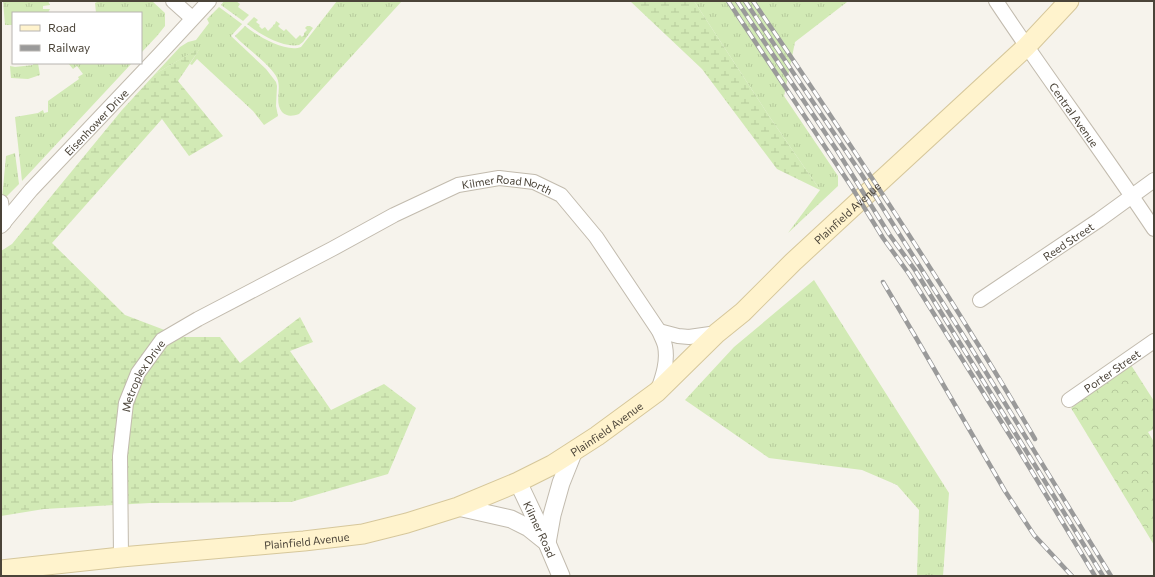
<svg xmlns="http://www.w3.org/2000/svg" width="1155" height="577" font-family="Commissioner,sans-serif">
<defs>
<pattern id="grass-tufts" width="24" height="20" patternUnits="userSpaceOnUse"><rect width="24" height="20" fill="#d2eab5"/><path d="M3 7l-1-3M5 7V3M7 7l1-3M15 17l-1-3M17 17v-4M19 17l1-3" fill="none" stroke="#b6ca9c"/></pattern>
<pattern id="forest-crowns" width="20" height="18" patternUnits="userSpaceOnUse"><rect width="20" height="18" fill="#d2eab5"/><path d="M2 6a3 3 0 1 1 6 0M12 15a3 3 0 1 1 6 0" fill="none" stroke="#b6ca9c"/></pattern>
<pattern id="wetland-marsh" width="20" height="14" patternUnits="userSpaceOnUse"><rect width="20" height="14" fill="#d2eab5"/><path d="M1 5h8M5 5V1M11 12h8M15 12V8" fill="none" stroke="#b6ca9c"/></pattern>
</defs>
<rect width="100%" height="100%" fill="#f6f3ec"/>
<path fill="url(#grass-tufts)" d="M 3,1 L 48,1 L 50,5 L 43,6 L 43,9 L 50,9 L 48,13 L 13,13 L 13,25 L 5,25 Z
M 109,1 L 152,1 L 165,13 L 165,26 L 157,36 L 141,53 L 141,13 L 96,13 L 95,3 L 97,2 Z
M 224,1 L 236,1 L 240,4 L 238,7 L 249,15 L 243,21 L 221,5 Z
M 337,1 L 402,1 L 299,114 C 293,116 287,117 282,112 C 274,102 282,89 277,78 C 272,66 245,47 235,36 L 245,26 C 257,36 286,53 301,47 Z
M 694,1 L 846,1 L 847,2 L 795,42 L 784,96 L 838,176 L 838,186 L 788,233 L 820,190 L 771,119 Z
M 219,7 L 242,24 L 231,36 L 266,69 L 276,82 L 277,86 L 276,106 L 278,116 L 264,125 L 253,111 L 197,59 L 192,65 L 190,64 L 200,48 L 155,74 L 180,47 L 188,42 L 196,40 L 209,23 L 207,19 Z
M 254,17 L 258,20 L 256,22 L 260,25 L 259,26 L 262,29 L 265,27 L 268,31 L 273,26 L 273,25 L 275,24 L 276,21 L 280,24 L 278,26 L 280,28 L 284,31 L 286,29 L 296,39 L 300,35 L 302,37 L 304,35 L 304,33 L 307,30 L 305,28 L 307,26 L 310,26 L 313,28 L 303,42 L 299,45 C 282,48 259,34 247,24 Z
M 33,63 L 38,63 L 40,75 L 28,79 L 11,78 L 10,66 L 15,67 L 33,65 Z
M 68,63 L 132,63 L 22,181 L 15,117 L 38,113 L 43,110 L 44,113 L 48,112 L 48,101 L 79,79 L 78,77 L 83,74 L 77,66 L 73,69 Z
M 15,153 L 19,184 L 4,199 L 2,199 L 6,156 Z
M 814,280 L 949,493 L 943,576 L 917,576 L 919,510 L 897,485 L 862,470 L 769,458 L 685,400 L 734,347 Z"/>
<path fill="url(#forest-crowns)" d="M 1131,365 L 1154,401 L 1154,429 L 1148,432 L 1154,442 L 1154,545 L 1071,408 Z"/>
<path fill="url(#wetland-marsh)" d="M 630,1 L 694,1 L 771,119 L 820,190 L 777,169 L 702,69 Z
M 201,47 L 178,81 L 223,136 L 189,156 L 162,119 L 52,243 L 125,315 L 183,337 L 220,337 L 240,363 L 300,317 L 313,342 L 290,351 L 331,410 L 384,384 L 416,408 L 388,474 L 291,502 L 150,503 L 44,509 L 1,516 L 1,251 L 12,244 L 122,110 L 155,74 Z"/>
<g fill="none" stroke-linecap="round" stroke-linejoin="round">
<defs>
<g id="minor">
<path d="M 173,1 L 192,18"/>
<path id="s1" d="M 996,1 C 1047,78 1103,152 1154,229"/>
<path d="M 1,202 L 4,223"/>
<path id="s2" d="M 1,226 L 31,190 L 160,54 L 209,1"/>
<path id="s3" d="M 980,300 L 1099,220 L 1154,180"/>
<path d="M 659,331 L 678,336 L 689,337 L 717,333"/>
<path id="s4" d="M 1069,400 L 1154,341"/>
<path id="s5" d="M 121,557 L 120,456 L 126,403 L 138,373 L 162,340 L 198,319 L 332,249 L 394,215 L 458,185 L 499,178 L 534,182 L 561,195 L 596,237 L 659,331 C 661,336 664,341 665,346 C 668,361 663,376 658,390"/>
</g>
<g id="tertiary">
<path id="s6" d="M 518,482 L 547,543 L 561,576"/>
<path d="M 458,507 L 511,519 L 529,528 L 544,540"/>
<path d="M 547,543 L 552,515 L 561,483 L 573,453"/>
</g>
<g id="secondary">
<path id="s7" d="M 1,570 L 121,557 L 304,541 L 363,534 L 407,523 L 458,507 L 518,482 L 552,465 L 597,436 L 657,392 L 717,333 L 743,312 L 793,262 L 1026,47 L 1069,1"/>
</g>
</defs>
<use href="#minor" stroke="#c2bbae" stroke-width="16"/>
<use href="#tertiary" stroke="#c2bbae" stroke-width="19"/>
<use href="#secondary" stroke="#d6c79b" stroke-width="21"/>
<use href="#minor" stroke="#fff" stroke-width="14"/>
<use href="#tertiary" stroke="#fff" stroke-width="17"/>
<use href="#secondary" stroke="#fff3cd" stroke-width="19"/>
<defs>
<path id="rail" d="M 728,1 L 851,186 L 883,238 L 909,274 L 1017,447 L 1095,576
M 737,1 L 838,152 L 889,234 L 915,270 L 1103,576
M 745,1 L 862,175 L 968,343 L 1111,576
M 753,1 C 829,112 904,224 974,338 C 995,371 1015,405 1035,439
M 883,282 L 915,336 L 1005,491 L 1034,535 L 1072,576"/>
</defs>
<use href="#rail" stroke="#9a9a9a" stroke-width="4.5"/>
<use href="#rail" stroke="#fff" stroke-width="3" stroke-dasharray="9" stroke-linecap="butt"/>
</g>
<g text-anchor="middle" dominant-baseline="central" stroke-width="3.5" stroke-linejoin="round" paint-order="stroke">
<g font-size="11" fill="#4b4439" stroke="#fff">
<text stroke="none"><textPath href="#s1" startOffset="138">Central Avenue</textPath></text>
<text stroke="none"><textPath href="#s2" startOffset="141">Eisenhower Drive</textPath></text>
<text stroke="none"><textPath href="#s5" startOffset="612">Kilmer Road North</textPath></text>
<text stroke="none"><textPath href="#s7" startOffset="955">Plainfield Avenue</textPath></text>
<text stroke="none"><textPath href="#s3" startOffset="106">Reed Street</textPath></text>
<text stroke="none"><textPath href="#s4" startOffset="52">Porter Street</textPath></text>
<text stroke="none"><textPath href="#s5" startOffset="186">Metroplex Drive</textPath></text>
<text stroke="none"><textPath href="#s7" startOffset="631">Plainfield Avenue</textPath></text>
<text stroke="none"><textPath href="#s6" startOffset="52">Kilmer Road</textPath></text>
<text stroke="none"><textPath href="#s7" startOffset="307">Plainfield Avenue</textPath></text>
</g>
</g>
<rect width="1155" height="577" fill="none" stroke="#4b4439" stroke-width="4"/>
<rect x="12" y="12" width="130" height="52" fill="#ffffff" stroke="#b7b4b0"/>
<rect x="20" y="25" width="20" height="6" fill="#fff3cd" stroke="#b7b4b0"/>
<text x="48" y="32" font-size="12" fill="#4b4439">Road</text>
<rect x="20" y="45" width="20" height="6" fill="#9a9a9a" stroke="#b7b4b0"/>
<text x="48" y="52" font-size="12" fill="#4b4439">Railway</text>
</svg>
